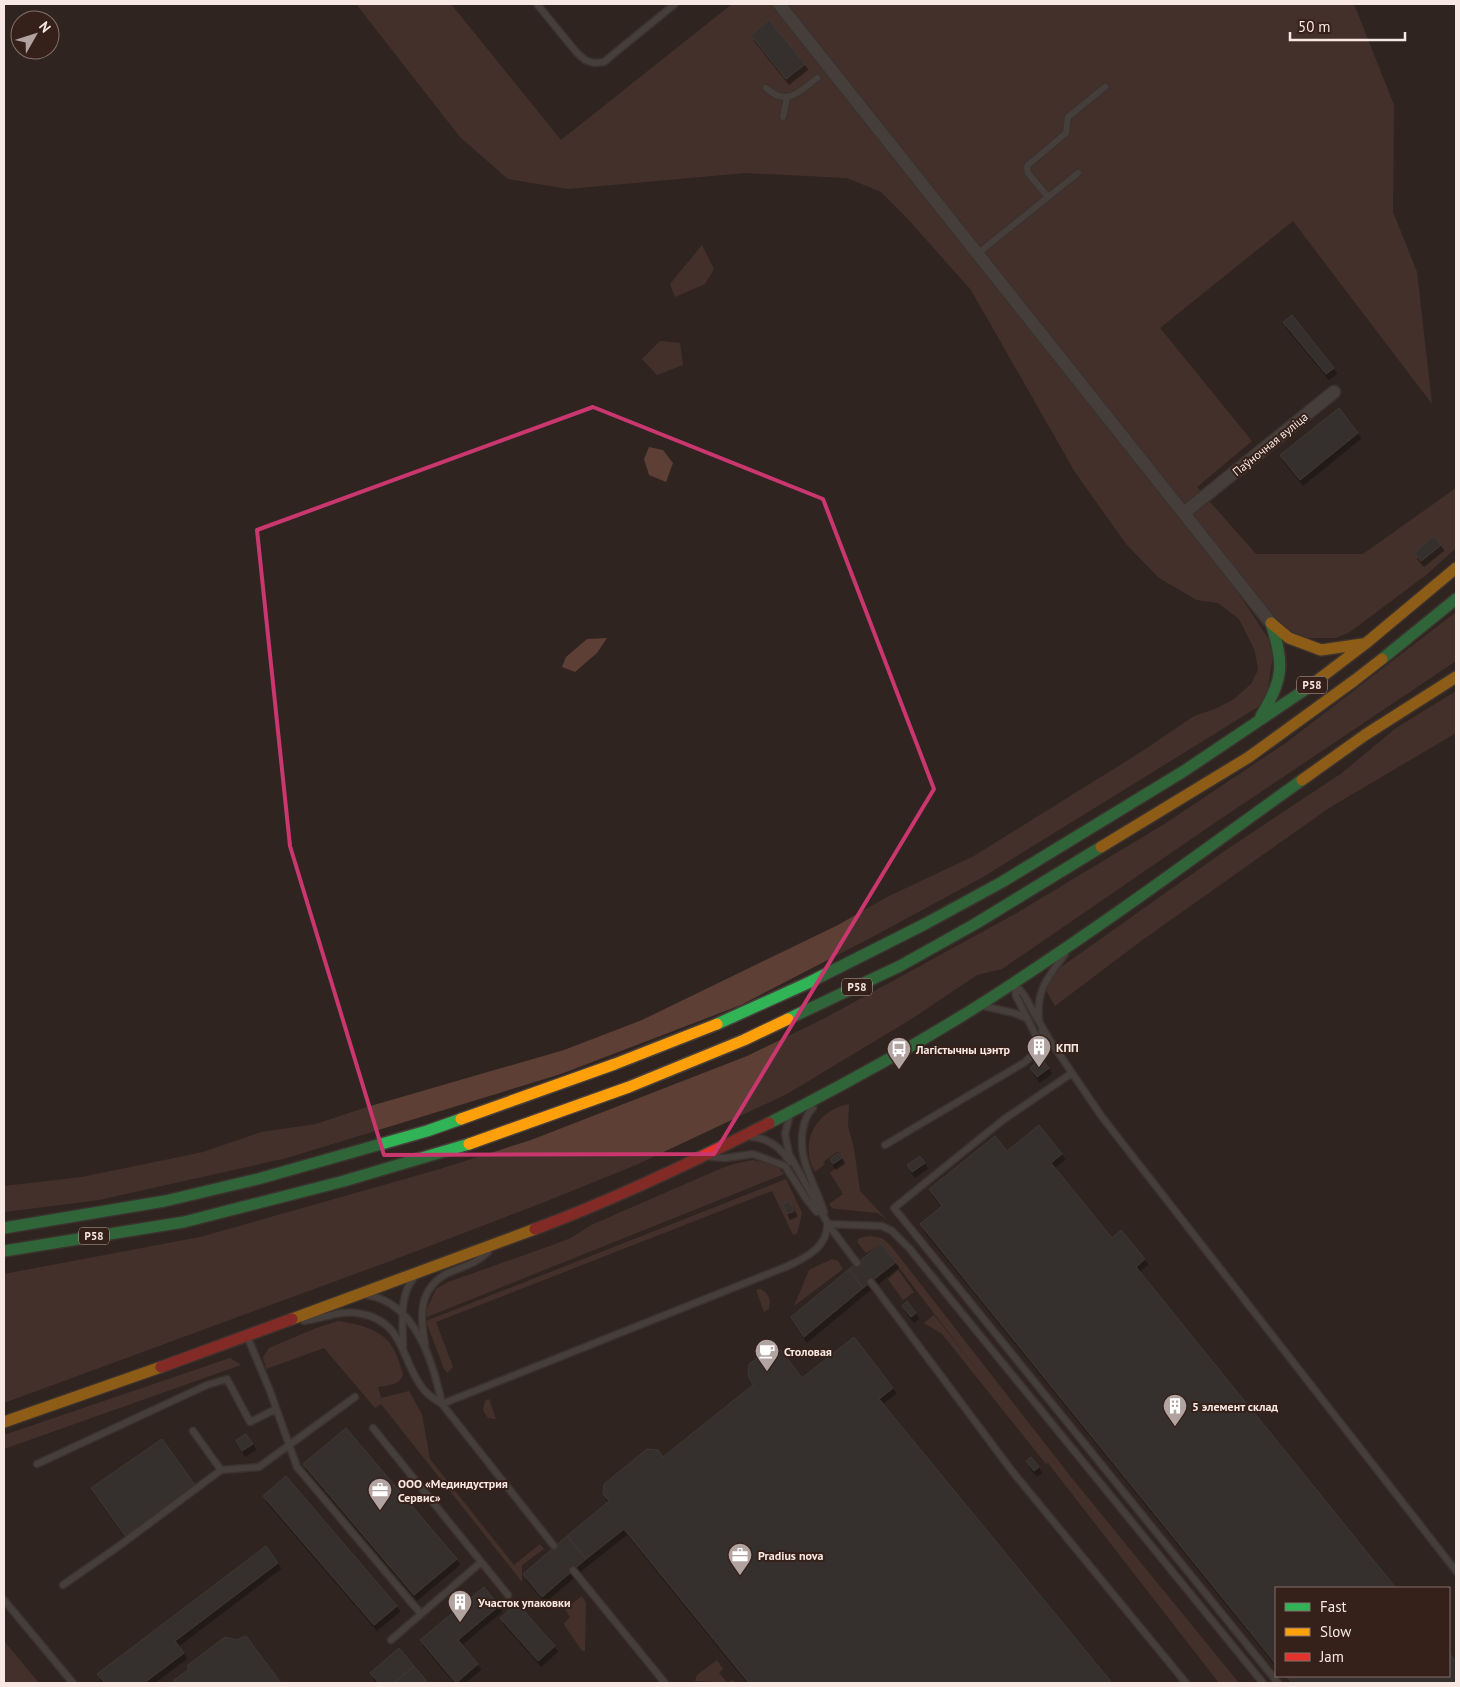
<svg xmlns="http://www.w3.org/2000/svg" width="1460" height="1687" font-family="'PT Sans',sans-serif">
<defs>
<filter id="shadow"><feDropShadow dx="3" dy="5.5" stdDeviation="0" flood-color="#0009"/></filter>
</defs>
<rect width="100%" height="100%" fill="#2f2420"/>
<path fill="#5e3f35" d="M 356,4 L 451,4 L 561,140 L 732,4 L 1354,4 L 1394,105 L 1393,212 L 1417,272 L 1432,404 L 1293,221 L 1160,328 L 1252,441 L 1197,487 L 1256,554 L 1363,554 L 1456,488 L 1456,548 L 1426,575 L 1350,632 L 1336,638 L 1304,638 L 1271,623 L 1188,518 L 1274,647 L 1266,702 L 983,877 L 876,935 L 741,1005 L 561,1074 L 287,1158 L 99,1200 L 4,1212 L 4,1186 L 82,1177 L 203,1152 L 261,1132 L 316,1124 L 367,1107 L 564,1050 L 642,1020 L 838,925 L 887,897 L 974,856 L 1141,752 L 1194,716 L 1215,709 L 1234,699 L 1251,684 L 1258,670 L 1255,651 L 1239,619 L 1218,603 L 1197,600 L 1159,578 L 1126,544 L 1075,472 L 971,290 L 906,217 L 881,192 L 847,178 L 745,173 L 568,189 L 508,179 L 460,137 Z
M 702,245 L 714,269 L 705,284 L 675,297 L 670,284 Z
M 660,341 L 680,343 L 683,365 L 657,375 L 642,359 Z
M 649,447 L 663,450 L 673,463 L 666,482 L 649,475 L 644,459 Z
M 1456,612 L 1456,661 L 1216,822 L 1002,969 L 977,975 L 913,1018 L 787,1094 L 636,1165 L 542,1203 L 393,1260 L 4,1403 L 4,1274 L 200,1237 L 440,1169 L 531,1140 L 747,1056 L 825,1018 L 1015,914 L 1166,823 L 1287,742 Z
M 607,638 L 597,653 L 575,672 L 562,667 L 566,657 L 587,639 Z
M 1456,691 L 1456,733 L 1329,808 L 1141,941 L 1055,1006 L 1044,987 L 1061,967 L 1226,850 L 1342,773 L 1396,728 Z
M 849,1104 L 848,1126 L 854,1149 L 860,1191 L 888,1221 L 878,1213 L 837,1209 L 832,1208 L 829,1204 L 843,1194 L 830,1173 L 844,1161 L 838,1151 L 823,1162 L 825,1164 L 815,1172 C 798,1142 817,1110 849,1104 Z
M 753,1160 L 776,1165 L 784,1174 L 427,1317 L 426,1311 L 436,1289 L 448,1282 L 550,1246 L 571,1238 L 591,1225 L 722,1168 L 737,1163 Z
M 786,1179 L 802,1213 L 797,1234 L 793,1235 L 772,1191 L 436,1322 L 453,1367 L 447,1373 L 444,1369 L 426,1321 Z
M 870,1236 L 882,1238 L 891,1246 L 1071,1477 L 1239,1683 L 1219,1683 L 1048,1463 L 1046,1464 L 942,1334 L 924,1323 L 934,1315 L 981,1375 L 881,1244 L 866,1253 L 857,1242 L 859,1238 Z
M 832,1259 L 838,1261 L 843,1269 L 794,1306 L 809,1270 Z
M 898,1270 L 914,1292 L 903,1300 L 888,1279 Z
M 760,1289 C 769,1293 771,1300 769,1309 L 764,1312 L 756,1290 Z
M 338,1321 C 357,1324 383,1329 393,1348 C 398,1356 400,1366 403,1374 C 401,1385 388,1385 378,1387 L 381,1398 L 409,1391 L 422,1414 L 430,1459 L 514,1565 L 540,1544 L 544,1549 L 522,1565 L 522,1582 L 381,1404 L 375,1408 L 324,1348 L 266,1369 L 263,1357 L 269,1348 L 316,1328 Z
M 230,1358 L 241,1365 L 4,1449 L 4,1435 Z
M 489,1399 L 496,1419 L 488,1418 L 483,1410 L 485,1401 Z
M 582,1596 L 586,1603 L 585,1651 L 582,1651 L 565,1626 L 564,1623 L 570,1617 L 565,1609 Z
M 4,1641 L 39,1683 L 4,1683 Z
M 717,1660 L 723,1669 L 719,1673 L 728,1683 L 733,1680 L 735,1683 L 695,1681 L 697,1675 Z"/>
<path fill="#3d3c3c" stroke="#504f4e" filter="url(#shadow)" d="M 769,20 L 805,64 L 786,79 L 751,35 Z
M 1292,315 L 1334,368 L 1326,374 L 1283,322 Z
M 1339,408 L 1358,433 L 1300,480 L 1280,455 Z
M 1434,536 L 1441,545 L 1421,561 L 1414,553 Z
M 1041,1058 L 1049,1068 L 1037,1077 L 1030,1068 Z
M 1039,1125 L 1062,1154 L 1051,1163 L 1112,1238 L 1121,1230 L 1145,1259 L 1136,1267 L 1396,1588 L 1276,1588 L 1276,1664 L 920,1224 L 942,1206 L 929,1189 L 995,1136 L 1007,1151 Z
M 838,1153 L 842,1158 L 833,1164 L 830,1159 Z
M 920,1156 L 925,1163 L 912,1172 L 907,1165 Z
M 790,1201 L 794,1211 L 787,1214 L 783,1204 Z
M 881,1244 L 896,1262 L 863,1288 L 849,1269 Z
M 849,1269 L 863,1288 L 804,1337 L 791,1317 Z
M 907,1301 L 916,1313 L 911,1317 L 902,1306 Z
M 854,1337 L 893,1388 L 879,1399 L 1112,1683 L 749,1683 L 624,1529 L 586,1559 L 567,1536 L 609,1501 L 603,1494 L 604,1484 L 647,1449 L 658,1450 L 663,1457 L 753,1385 L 748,1375 L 749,1364 L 771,1349 L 781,1350 L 802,1378 Z
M 346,1428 L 457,1559 L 414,1595 L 303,1464 Z
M 246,1434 L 253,1444 L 242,1451 L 236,1440 Z
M 162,1439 L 195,1485 L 125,1536 L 91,1488 Z
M 1031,1457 L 1039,1467 L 1034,1471 L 1026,1461 Z
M 286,1476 L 397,1606 L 374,1625 L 263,1496 Z
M 567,1536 L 586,1559 L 542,1597 L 523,1574 Z
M 266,1546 L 278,1563 L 175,1641 L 184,1653 L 144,1683 L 105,1683 L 97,1674 Z
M 484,1587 L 499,1606 L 458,1640 L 478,1664 L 456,1683 L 420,1640 Z
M 517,1603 L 555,1646 L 538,1661 L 500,1618 Z
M 246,1636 L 281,1683 L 174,1683 L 174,1680 L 188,1670 L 188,1665 L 225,1637 L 236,1640 Z
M 399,1648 L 414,1666 L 394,1683 L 379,1683 L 370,1673 Z
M 1449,1653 L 1456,1662 L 1456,1683 L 1292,1683 L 1286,1676 L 1449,1676 Z
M 414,1666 L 428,1683 L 394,1683 Z"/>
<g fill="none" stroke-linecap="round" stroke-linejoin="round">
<defs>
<path id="lane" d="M 537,4 L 577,53 L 585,60 L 594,63 L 604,62 L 616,52 L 675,4
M 766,88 C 787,107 799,92 817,78
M 783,117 L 787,97
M 1048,197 L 1028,173 L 1027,168 L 1028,165 L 1066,133 L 1068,117 L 1105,87
M 977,254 L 1078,173
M 983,1006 L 1014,1013 L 1026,1018
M 1039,1019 C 1036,989 1049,976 1065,954
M 1034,1054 L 1038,1046 L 1038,1040 L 1016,996 L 1014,983 L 1024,995 L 1049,1039 L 1102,1117 L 1456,1571
M 1072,1073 L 1003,1120 L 894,1208 L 1278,1683
M 813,1108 C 808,1112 806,1118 804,1124 C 795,1158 815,1182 824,1212
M 790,1115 L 785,1134 L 789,1154 L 828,1224 L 882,1226 L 892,1231 L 909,1248 L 1263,1683
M 752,1137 C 768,1138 781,1148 790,1162
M 885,1145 L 1025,1062 C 1035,1053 1047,1045 1042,1031
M 711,1157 L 725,1158 L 753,1154 L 785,1166 L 807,1200 L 817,1212
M 827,1223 L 857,1263
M 871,1282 L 1012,1471 L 1186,1683
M 367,1295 C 416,1303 433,1362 442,1404
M 304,1321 C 321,1319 340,1310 357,1313 C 406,1320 400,1361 424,1390 C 429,1396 436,1400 442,1404 L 554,1546
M 247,1336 L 270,1391 L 297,1467 L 421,1614
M 425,1344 C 420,1317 418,1290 446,1274 C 461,1267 476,1264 488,1252
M 403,1346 C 403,1325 399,1296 413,1279
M 442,1404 L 788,1266 C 807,1257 829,1246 827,1222
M 373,1428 L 508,1595
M 193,1431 L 221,1470 L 259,1467 L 355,1397
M 37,1464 L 207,1385 L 227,1379 L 250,1422 L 276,1409
M 573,1570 L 665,1683
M 63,1585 L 119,1546 L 221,1470
M 4,1600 L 73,1683
M 391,1640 L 480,1563"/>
<path id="street" d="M 779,4 L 1271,623
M 1184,513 L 1334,392"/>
<path id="fast" d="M 1382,659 L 1456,599
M 1261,716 C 1284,679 1284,664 1271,623
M 788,1019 L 900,966 L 975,924 L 1101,847
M 717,1024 L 810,982 L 925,924 L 1002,882 L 1184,771 L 1306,689
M 769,1123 C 853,1080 937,1034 1015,982 C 1113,918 1207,848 1302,780
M 4,1228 L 165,1201 L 258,1179 L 427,1131 L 461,1119
M 4,1251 L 184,1222 L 344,1181 L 469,1144"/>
<path id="slow" d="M 1271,623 L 1289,638 L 1321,650 L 1362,644
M 1306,689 L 1365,644 L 1456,568
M 1302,780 L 1365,735 L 1456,677
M 1101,847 L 1249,757 L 1355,680 L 1382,659
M 461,1119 L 615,1064 L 717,1024
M 469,1144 L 629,1087 L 744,1040 L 788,1019
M 292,1319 L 535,1229
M 4,1422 L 161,1367"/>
<path id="jam" d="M 535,1229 C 615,1199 693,1162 769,1123
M 161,1367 L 292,1319"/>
</defs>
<use href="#lane" stroke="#49403d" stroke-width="9"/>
<use href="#street" stroke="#49403d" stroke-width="15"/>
<use href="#fast" stroke="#49403d" stroke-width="14"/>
<use href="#slow" stroke="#49403d" stroke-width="14"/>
<use href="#jam" stroke="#49403d" stroke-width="14"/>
<use href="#lane" stroke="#635e5c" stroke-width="6"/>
<use href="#street" stroke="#635e5c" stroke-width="12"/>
<use href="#fast" stroke="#30b455" stroke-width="11"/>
<use href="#slow" stroke="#ff9f0a" stroke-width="11"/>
<use href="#jam" stroke="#e5322d" stroke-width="11"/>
</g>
<path d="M0 0H1460V1687H0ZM 593,407 L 823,499 L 934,789 L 714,1154 L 384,1155 L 290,846 L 257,530 Z" fill="#2f2420" fill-opacity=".55" fill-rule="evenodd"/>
<path fill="none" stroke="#ca376f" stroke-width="4" stroke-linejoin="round" d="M 593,407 L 823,499 L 934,789 L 714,1154 L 384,1155 L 290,846 L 257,530 Z"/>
<defs>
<symbol id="building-pin" viewBox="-11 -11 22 30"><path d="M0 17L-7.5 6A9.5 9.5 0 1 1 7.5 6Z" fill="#b1a39f" stroke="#35201a"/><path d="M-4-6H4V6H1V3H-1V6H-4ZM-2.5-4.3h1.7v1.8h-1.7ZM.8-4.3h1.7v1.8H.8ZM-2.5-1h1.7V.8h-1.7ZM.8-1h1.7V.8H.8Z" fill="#fff"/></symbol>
<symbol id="bus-pin" viewBox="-11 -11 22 30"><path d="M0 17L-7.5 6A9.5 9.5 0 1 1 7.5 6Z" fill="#b1a39f" stroke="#35201a"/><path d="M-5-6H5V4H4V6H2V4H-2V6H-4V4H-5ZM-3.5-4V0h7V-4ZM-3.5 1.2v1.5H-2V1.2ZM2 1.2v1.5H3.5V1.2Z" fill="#fff"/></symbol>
<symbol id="cafe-pin" viewBox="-11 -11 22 30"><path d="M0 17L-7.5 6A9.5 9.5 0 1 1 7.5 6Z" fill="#b1a39f" stroke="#35201a"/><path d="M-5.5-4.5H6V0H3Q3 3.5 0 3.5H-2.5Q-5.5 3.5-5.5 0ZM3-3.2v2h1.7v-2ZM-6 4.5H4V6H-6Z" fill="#fff"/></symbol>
<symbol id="office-pin" viewBox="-11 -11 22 30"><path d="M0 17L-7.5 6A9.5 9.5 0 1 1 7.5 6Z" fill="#b1a39f" stroke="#35201a"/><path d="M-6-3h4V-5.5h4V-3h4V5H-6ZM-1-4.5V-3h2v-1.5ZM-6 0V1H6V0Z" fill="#fff"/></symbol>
</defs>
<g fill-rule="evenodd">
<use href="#building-pin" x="1025" y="1033" width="28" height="38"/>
<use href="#bus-pin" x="885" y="1035" width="28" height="38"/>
<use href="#cafe-pin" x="753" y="1337" width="28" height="38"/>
<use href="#building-pin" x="1161" y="1392" width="28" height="38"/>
<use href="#office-pin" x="366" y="1476" width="28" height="38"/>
<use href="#office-pin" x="726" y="1541" width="28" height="38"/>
<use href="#building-pin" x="446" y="1588" width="28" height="38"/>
</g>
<g text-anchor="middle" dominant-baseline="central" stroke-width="4" stroke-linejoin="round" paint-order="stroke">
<g fill="#35201a" stroke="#bdaca7" stroke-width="1">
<rect x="1297" y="676.5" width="30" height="17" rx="4"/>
<rect x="842" y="978.5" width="30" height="17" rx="4"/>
<rect x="79" y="1227.5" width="30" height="17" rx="4"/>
</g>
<g font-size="11" font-weight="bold" fill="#f7e8e3">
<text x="1312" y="685">Р58</text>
<text x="857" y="987">Р58</text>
<text x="94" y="1236">Р58</text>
</g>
<g font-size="12" fill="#f7e8e3" stroke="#35201a">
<text transform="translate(1270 444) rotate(-39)">Паўночная вуліца</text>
</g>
<g font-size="12" font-weight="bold" fill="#f7e8e3" stroke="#35201a" text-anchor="start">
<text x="1056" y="1047">КПП</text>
<text x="916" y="1049">Лагістычны цэнтр</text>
<text x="784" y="1351">Столовая</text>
<text x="1192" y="1406">5 элемент склад</text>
<text x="398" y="1483">ООО «Мединдустрия<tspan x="398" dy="14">Сервис»</tspan></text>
<text x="758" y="1555">Pradius nova</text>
<text x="478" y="1602">Участок упаковки</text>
</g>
</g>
<rect width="1460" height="1687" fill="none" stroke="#f7e8e3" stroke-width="10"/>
<rect x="1275" y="1587" width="175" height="90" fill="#35201a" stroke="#83706a"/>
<rect x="1285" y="1603" width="25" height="8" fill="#30b455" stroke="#83706a"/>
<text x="1320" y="1612" font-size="15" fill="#f7e8e3">Fast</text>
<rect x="1285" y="1628" width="25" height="8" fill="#ff9f0a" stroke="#83706a"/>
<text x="1320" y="1637" font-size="15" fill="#f7e8e3">Slow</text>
<rect x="1285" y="1653" width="25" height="8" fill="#e5322d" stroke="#83706a"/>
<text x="1320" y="1662" font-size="15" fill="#f7e8e3">Jam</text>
<g transform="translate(35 35) rotate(51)"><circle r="24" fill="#35201a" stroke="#83706a"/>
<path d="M0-4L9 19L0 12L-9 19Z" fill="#b1a39f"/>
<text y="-8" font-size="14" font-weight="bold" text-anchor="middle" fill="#f7e8e3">N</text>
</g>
<path d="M1290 32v8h115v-8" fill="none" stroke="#f7e8e3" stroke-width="2.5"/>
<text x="1298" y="32" font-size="15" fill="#f7e8e3" stroke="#35201a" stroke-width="4" paint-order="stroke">50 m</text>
</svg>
